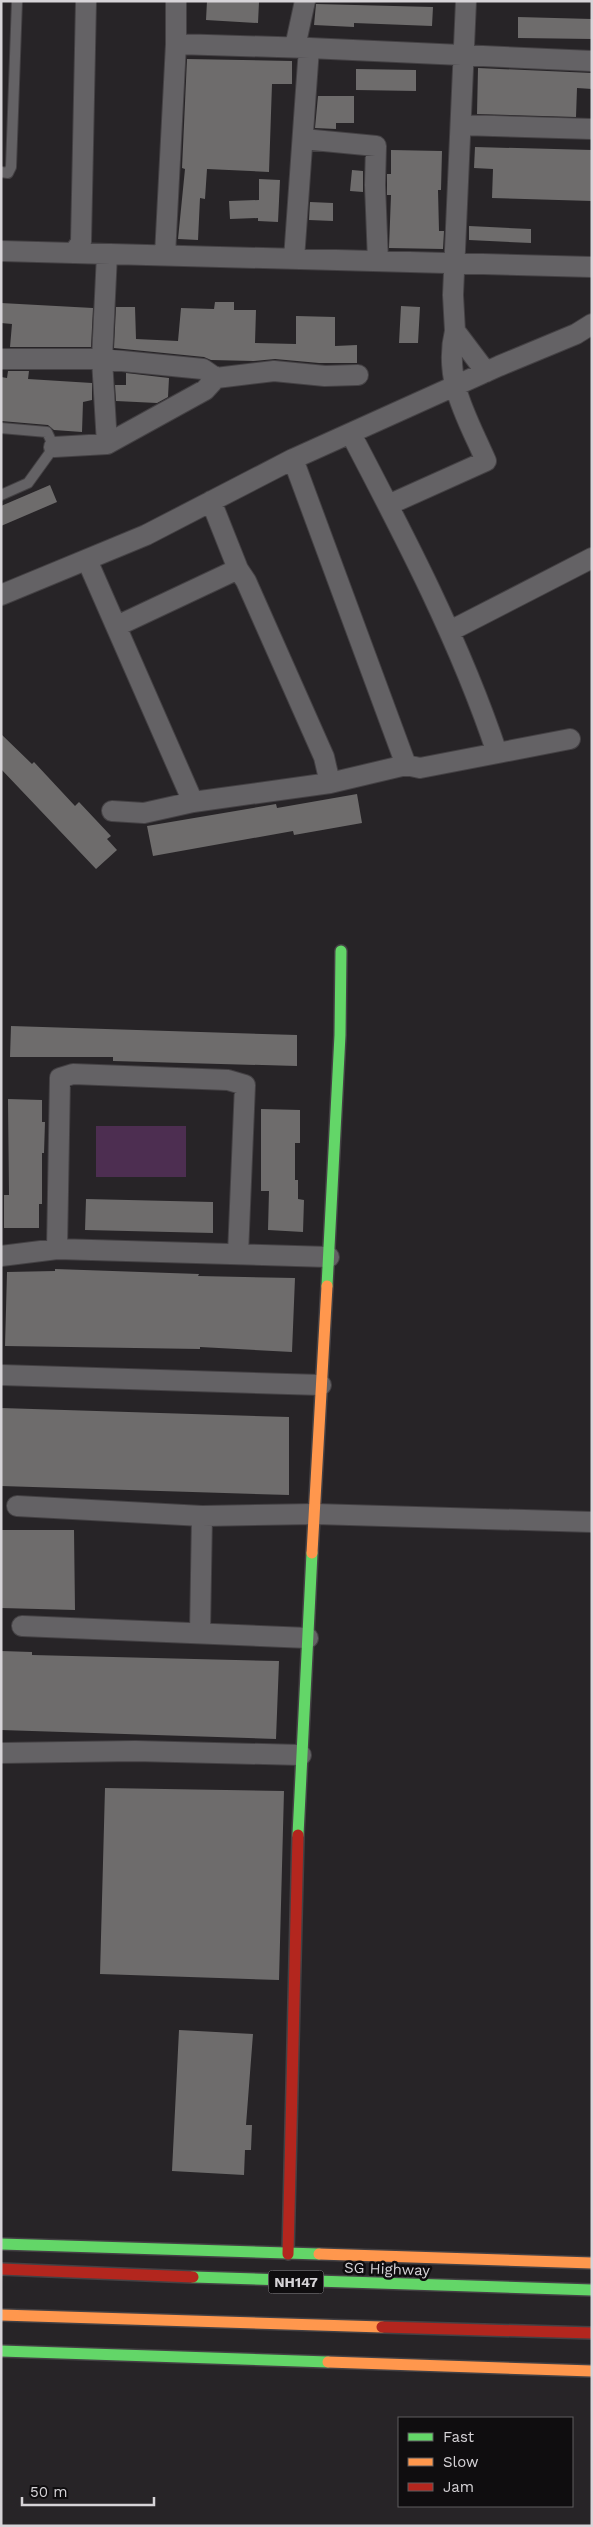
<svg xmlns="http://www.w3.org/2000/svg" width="593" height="2527" font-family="'Work Sans',sans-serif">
<rect width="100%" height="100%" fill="#272427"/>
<path fill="#4d2e51" d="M 96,1126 L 186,1126 L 186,1177 L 96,1177 Z"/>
<path fill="#6e6c6c" d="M 207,1 L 259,2 L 258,23 L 206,20 Z
M 316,4 L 433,7 L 432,26 L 354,23 L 354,27 L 314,25 Z
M 518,17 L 592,19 L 592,39 L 518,38 Z
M 187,59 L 292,61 L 292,84 L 272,84 L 269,172 L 207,169 L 205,199 L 200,198 L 198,240 L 178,239 L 185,169 L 182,168 Z
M 478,68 L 592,73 L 592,89 L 577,88 L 576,117 L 477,114 Z
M 356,69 L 416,70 L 416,91 L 356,90 Z
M 318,96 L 354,96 L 354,123 L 336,123 L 336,129 L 315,128 Z
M 475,147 L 592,150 L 592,201 L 492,198 L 493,169 L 474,168 Z
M 391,150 L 442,151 L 441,190 L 438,190 L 439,231 L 444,231 L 443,249 L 389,248 L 391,195 L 387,195 L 387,174 L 391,174 Z
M 352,170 L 363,171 L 363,192 L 350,191 Z
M 259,179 L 280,180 L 278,222 L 258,221 L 258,218 L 230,219 L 229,201 L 259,200 Z
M 310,202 L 333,203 L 333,221 L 309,220 Z
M 469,226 L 531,229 L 531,243 L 469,240 Z
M 215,302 L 234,302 L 234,310 L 256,310 L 255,343 L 296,344 L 296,316 L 335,317 L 335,346 L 357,345 L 357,363 L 319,363 L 275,359 L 254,361 L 211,360 L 204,357 L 114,348 L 116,307 L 135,307 L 136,339 L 178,341 L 181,308 L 214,309 Z
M 1,303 L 93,308 L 91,347 L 10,347 L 12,324 L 1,323 Z
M 401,306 L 420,307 L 418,343 L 399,343 Z
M 8,371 L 29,371 L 28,379 L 92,383 L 92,400 L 83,402 L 82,432 L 54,430 L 48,425 L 1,421 L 1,377 L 7,378 Z
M 126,373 L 169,378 L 168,397 L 157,403 L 116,401 L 115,385 L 126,385 Z
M 50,485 L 57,502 L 1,526 L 1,506 Z
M 1,734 L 32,764 L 34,762 L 75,806 L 79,802 L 111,836 L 107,839 L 117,850 L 96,869 L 1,769 Z
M 357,794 L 362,823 L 294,835 L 293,831 L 153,856 L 147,826 L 276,804 L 277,808 Z
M 11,1026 L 297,1035 L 297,1066 L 113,1061 L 113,1057 L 10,1057 Z
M 8,1099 L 42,1100 L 42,1122 L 45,1122 L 44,1153 L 42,1153 L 42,1204 L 39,1204 L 39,1228 L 4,1228 L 4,1195 L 9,1195 Z
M 261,1109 L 300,1110 L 300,1143 L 295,1143 L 295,1180 L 298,1180 L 298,1199 L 304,1200 L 303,1232 L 268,1230 L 269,1191 L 261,1191 Z
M 86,1199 L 213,1202 L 213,1233 L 85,1230 Z
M 55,1269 L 199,1274 L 198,1276 L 295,1278 L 292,1352 L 200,1347 L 200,1349 L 5,1346 L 7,1272 L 55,1271 Z
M 1,1408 L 289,1417 L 289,1495 L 1,1486 Z
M 1,1530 L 74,1530 L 75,1610 L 1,1608 Z
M 1,1651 L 32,1652 L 32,1655 L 279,1661 L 276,1739 L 1,1730 Z
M 105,1788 L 284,1791 L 279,1980 L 100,1974 Z
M 179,2030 L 253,2034 L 246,2125 L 252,2125 L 251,2150 L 245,2150 L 244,2175 L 172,2171 Z"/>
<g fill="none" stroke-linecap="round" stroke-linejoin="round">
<defs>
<path id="lane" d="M 1,172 L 8,173 L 11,167 L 17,1
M 1,428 L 47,432 L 54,447 L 28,483 L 1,495"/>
<path id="street" d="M 466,1 L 453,295 L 455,331 L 486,372
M 176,44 L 176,1
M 295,47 L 305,1
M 461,125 L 592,129
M 303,139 L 376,146 L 375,185 L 378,261
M 1,251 L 592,267
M 74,253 L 81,242 L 86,1
M 165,255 L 176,44 L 309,48
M 294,259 L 309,48 L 592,61
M 1,359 L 102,359 L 203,369 L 216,378
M 351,434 C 405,537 460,642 497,753
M 107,444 L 102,359 L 107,254
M 54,447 L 107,444 L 205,390 L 216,378 L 274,371 L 325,376 L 358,375
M 293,459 L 406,765
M 211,501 L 238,569 L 246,581 L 324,757 L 330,783
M 388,505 L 486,461 C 467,417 443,380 455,331
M 87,560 L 193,802
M 1,595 L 146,535 L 293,459 L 499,366 L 576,334 L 592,324
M 117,626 L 238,569
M 450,631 L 592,558
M 112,811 L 144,813 L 193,802 L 330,783 L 406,765 L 420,768 L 570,739
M 57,1249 L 60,1078 L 73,1074 L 228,1080 L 245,1085 L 238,1254
M 1,1256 L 57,1249 L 329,1257
M 1,1375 L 321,1385
M 17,1506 L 202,1516 L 315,1514 L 592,1522
M 22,1626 L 308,1638
M 200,1633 L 202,1516
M 1,1753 L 135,1751 L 301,1755"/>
<path id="fast" d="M 327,1286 L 340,1035 L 341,951
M 298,1835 L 312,1553
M 1,2244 L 319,2254
M 193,2277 L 592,2290
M 1,2351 L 328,2362"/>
<path id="slow" d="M 312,1553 L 327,1286
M 319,2254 L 592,2263
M 1,2315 L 382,2327
M 328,2362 L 592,2371"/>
<path id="jam" d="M 288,2254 L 298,1835
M 1,2269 L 193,2277
M 382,2327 L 592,2333"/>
</defs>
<use href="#lane" stroke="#444144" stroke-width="12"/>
<use href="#street" stroke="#444144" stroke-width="22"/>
<use href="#fast" stroke="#444144" stroke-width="14"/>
<use href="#slow" stroke="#444144" stroke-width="14"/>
<use href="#jam" stroke="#444144" stroke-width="14"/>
<use href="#lane" stroke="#646265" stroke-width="10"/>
<use href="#street" stroke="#646265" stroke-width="20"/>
<use href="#fast" stroke="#63d668" stroke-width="11"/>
<use href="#slow" stroke="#ff974d" stroke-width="11"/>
<use href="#jam" stroke="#b3261e" stroke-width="11"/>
</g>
<g text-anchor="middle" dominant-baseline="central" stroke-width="5" stroke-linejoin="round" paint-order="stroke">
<rect fill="#0f0d0f" stroke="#9b989c" stroke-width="1" x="268.5" y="2270.5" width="55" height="23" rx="4"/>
<g font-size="14" font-weight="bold" fill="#d7d4d8">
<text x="296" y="2282">NH147</text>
</g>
<g font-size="15" fill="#d7d4d8" stroke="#0f0d0f">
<text transform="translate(387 2269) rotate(2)">SG Highway</text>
</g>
</g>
<rect width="593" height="2527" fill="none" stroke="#d7d4d8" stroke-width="5"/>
<rect x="398" y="2417" width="175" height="90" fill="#0f0d0f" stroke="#5f5d5f"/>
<rect x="408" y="2433" width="25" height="8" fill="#63d668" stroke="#5f5d5f"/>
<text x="443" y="2442" font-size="15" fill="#d7d4d8">Fast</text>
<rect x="408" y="2458" width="25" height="8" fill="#ff974d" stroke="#5f5d5f"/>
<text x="443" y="2467" font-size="15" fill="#d7d4d8">Slow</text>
<rect x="408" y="2483" width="25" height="8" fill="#b3261e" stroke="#5f5d5f"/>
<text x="443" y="2492" font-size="15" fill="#d7d4d8">Jam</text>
<path d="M22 2497v8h132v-8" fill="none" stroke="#d7d4d8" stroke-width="2.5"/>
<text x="30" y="2497" font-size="15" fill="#d7d4d8" stroke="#0f0d0f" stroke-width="4" paint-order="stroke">50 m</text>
</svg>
